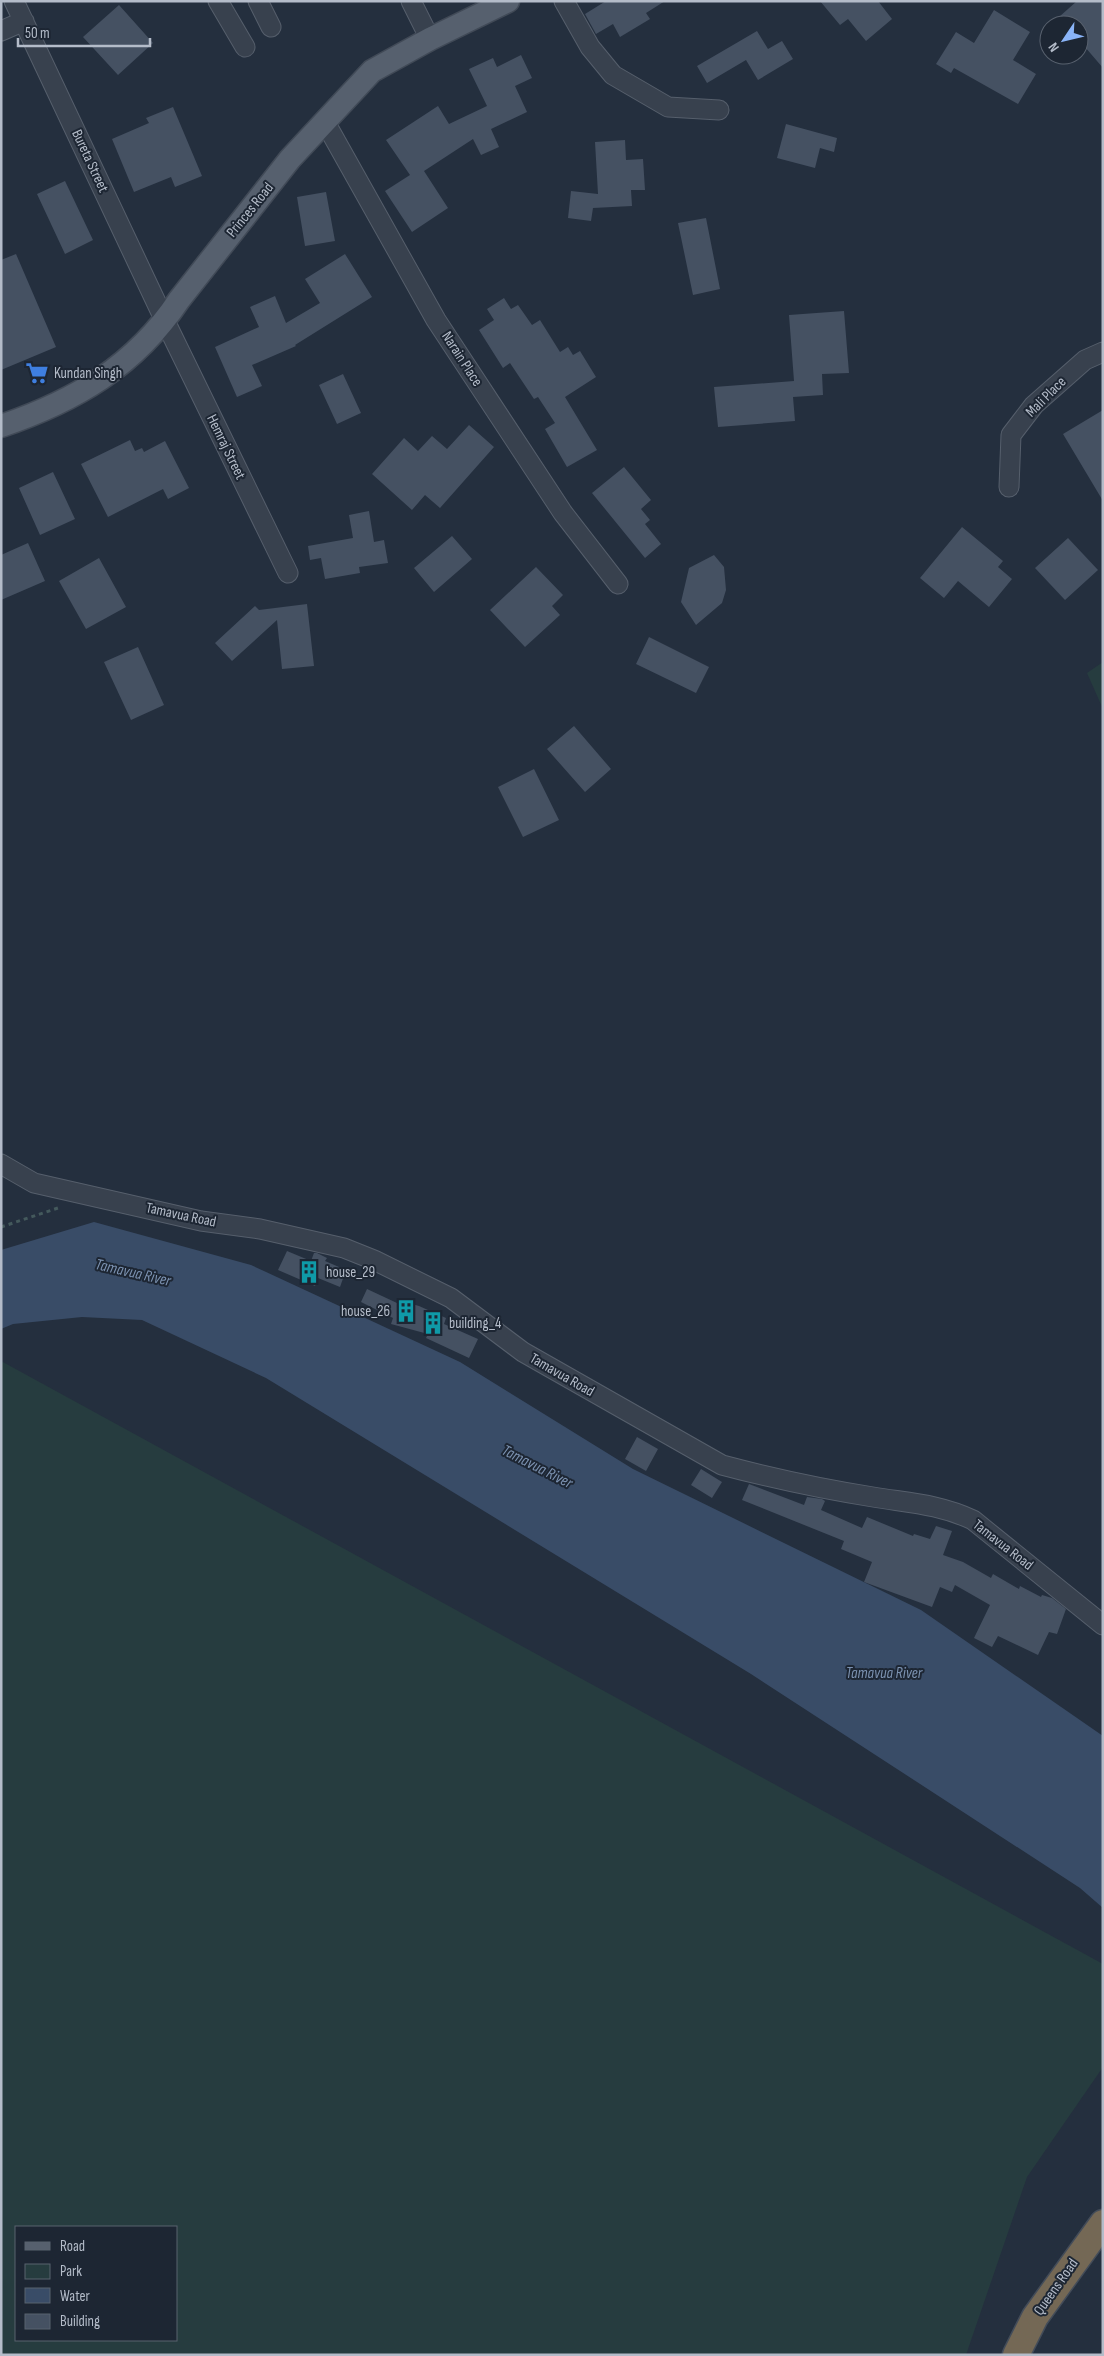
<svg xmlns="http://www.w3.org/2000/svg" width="1104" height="2356" font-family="'Sofia Sans Condensed',sans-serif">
<rect width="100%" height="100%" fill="#242f3e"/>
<path fill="#263c3f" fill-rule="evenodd" d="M 1103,662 L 1103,709 L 1087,673 Z
M 1,1361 L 1103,1964 L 1103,2067 L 1027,2177 L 966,2355 L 1,2355 ZM 16,2227 L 176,2227 L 176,2340 L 16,2340 Z"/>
<path fill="#394c67" d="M 94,1222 L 251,1265 L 460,1362 L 633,1469 L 921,1610 L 1103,1736 L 1103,1908 L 1080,1888 L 751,1674 L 266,1378 L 142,1320 L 82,1317 L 13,1324 L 1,1329 L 1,1250 Z"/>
<path fill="#455162" d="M 606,1 L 665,1 L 646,13 L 650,19 L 620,37 L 613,24 L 596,34 L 585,14 Z
M 820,1 L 878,1 L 892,19 L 866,41 L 848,19 L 840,25 Z
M 1077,1 L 1103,1 L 1103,68 L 1079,40 L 1079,25 L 1066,25 L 1059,17 Z
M 119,5 L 153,43 L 118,75 L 83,37 Z
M 994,10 L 1030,32 L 1013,60 L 1036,74 L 1018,104 L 954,68 L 951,73 L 936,64 L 956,32 L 974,43 Z
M 757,31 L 768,49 L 782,41 L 793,59 L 758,80 L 746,60 L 707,83 L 697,66 Z
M 521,55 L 532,78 L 515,86 L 527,112 L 491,129 L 499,147 L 481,155 L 473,139 L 424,171 L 448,208 L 412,232 L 385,191 L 410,175 L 386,140 L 438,106 L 449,124 L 487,106 L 469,69 L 493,58 L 497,67 Z
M 173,107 L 202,176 L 175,187 L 171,177 L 134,192 L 112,139 L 149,123 L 146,118 Z
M 786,124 L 837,138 L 834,152 L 820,148 L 815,168 L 777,158 Z
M 625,140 L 626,160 L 643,159 L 645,190 L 631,190 L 632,206 L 593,208 L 591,221 L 568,218 L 571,191 L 598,194 L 595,142 Z
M 65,181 L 93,240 L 65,254 L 37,194 Z
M 326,192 L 335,241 L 305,246 L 297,197 Z
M 706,218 L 720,289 L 693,295 L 678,223 Z
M 16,254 L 56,347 L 1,370 L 1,260 Z
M 345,254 L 372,297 L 295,345 L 296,346 L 252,365 L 262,386 L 237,397 L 215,347 L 259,327 L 250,307 L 275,296 L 286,323 L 320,303 L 305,279 Z
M 504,298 L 511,309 L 518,305 L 532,325 L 540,320 L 560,352 L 568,347 L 573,355 L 580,351 L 596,377 L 565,397 L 597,450 L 567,467 L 545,429 L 555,423 L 538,397 L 534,399 L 510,363 L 503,368 L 479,330 L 494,320 L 487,309 Z
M 844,311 L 849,373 L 822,374 L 823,395 L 793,397 L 795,421 L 718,427 L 714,387 L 794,381 L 789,315 Z
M 343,374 L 361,413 L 337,424 L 319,385 Z
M 1103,410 L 1103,501 L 1063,434 Z
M 469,425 L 494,447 L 440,508 L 425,495 L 412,510 L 372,474 L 404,438 L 418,451 L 432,436 L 447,449 Z
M 130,440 L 135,451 L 142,448 L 144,452 L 165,441 L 189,488 L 168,499 L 163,489 L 108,517 L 81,464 Z
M 624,467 L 651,500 L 641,509 L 650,520 L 645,524 L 661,544 L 645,558 L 592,493 Z
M 53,472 L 75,519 L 40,535 L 19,488 Z
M 369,511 L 374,542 L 384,540 L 388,563 L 359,567 L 360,573 L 325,579 L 321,558 L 310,560 L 308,546 L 353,538 L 349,515 Z
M 962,527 L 1003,561 L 998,567 L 1012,579 L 989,607 L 958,581 L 944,598 L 920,578 Z
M 452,536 L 472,559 L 434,592 L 414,568 Z
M 1068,538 L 1098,570 L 1065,600 L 1035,568 Z
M 28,543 L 45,581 L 1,600 L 1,555 Z
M 714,555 L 724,567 L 726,590 L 722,603 L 696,625 L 681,602 L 689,568 Z
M 99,558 L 126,607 L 86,629 L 59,581 Z
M 536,567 L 563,595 L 552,606 L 560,615 L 525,647 L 490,610 Z
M 307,604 L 314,666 L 282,669 L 277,620 L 232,661 L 215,643 L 255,606 L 259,610 Z
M 649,637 L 709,667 L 696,693 L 636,664 Z
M 138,647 L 164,705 L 131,720 L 104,662 Z
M 574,726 L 611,769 L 585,792 L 547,749 Z
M 534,769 L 559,820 L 523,837 L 498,787 Z
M 287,1251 L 311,1261 L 314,1253 L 317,1253 L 327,1258 L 325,1261 L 346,1270 L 340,1287 L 318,1278 L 315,1286 L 278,1270 Z
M 367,1289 L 397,1303 L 398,1300 L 419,1306 L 446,1318 L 444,1324 L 478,1339 L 469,1358 L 426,1338 L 428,1334 L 391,1324 L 393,1318 L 361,1302 Z
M 637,1437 L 658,1449 L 646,1471 L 625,1459 Z
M 701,1469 L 722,1482 L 712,1498 L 691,1485 Z
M 749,1484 L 804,1505 L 807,1497 L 822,1499 L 825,1501 L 821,1510 L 862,1528 L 867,1517 L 913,1536 L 914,1534 L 930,1539 L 936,1526 L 952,1531 L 943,1555 L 963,1562 L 991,1578 L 993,1574 L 1019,1589 L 1020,1586 L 1041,1597 L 1042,1595 L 1052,1598 L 1066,1609 L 1057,1634 L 1049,1632 L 1038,1655 L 998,1636 L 992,1647 L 974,1638 L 990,1605 L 955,1585 L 952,1592 L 940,1587 L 932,1607 L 864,1582 L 872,1562 L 841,1549 L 844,1541 L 742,1500 Z"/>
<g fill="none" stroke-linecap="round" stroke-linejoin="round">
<defs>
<path id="minor" d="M 14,1 L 165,321 L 288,573
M 218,1 L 245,47
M 258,1 L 271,27
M 411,1 L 430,39
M 564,1 L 590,47 L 613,75 L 668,107 L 719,110
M 1,31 L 24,21
M 325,122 L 436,320 L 563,513 L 618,584
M 1009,487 L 1011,435 L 1034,405 L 1085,360 L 1103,352
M 1,1164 L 34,1183 L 201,1221 L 260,1229 L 344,1248 L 374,1260 L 451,1298 L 523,1352 L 722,1465 C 771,1478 822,1489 873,1497 C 909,1503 939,1504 973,1520 L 1103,1625"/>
<path id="major" d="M 1,426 C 75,401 135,366 179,300 L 290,159 L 372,71 L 430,39 L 508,1"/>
<path id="highway" d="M 1016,2355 L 1035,2317 L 1103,2223"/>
</defs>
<use href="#minor" stroke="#565f6c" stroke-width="21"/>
<use href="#major" stroke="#414a57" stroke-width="25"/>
<use href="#highway" stroke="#434c59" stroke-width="29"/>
<path stroke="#44595c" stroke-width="3" stroke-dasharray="4 4" stroke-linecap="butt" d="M 1,1227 L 58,1208"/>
<use href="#minor" stroke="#38414e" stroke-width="19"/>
<use href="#major" stroke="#56606e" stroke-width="22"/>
<use href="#highway" stroke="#746855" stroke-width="26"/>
</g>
<defs>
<symbol id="supermarket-bare" viewBox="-9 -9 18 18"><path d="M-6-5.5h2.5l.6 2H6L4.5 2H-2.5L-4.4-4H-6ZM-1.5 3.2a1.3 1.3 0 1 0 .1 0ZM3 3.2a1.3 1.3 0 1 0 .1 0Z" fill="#3f7fe0" stroke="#1d2633" stroke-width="2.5" paint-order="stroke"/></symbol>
<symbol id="building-bare" viewBox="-9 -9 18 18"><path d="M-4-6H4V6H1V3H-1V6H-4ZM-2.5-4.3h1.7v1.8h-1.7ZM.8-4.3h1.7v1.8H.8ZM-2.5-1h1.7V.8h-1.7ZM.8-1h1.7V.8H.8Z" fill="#0f9aa8" stroke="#1d2633" stroke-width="2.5" paint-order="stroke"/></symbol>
</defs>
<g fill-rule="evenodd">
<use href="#supermarket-bare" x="21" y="357" width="32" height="32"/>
<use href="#building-bare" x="293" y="1256" width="32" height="32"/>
<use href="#building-bare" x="390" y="1295" width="32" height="32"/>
<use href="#building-bare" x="417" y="1307" width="32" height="32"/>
</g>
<g text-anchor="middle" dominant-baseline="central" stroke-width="4" stroke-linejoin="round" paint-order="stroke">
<g font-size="15" fill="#b4bcc9" stroke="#1d2633">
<text transform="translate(90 161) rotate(65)">Bureta Street</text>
<text transform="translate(250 210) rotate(-51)">Princes Road</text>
<text transform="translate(462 359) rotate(57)">Narain Place</text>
<text transform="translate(1046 397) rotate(-45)">Mali Place</text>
<text transform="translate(226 447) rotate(64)">Hemraj Street</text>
<text transform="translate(181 1215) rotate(12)">Tamavua Road</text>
<text transform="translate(562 1375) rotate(30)">Tamavua Road</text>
<text transform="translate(1003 1545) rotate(38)">Tamavua Road</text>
<text transform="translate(1056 2287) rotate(-55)">Queens Road</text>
</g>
<g font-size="15" fill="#b4bcc9" stroke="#1d2633" text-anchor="start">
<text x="54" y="373">Kundan Singh</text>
<text x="326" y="1272">house_29</text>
<text x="390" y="1311" text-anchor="end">house_26</text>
<text x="449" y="1323">building_4</text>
</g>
<g font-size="16" font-style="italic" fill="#7c92b1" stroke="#1d2633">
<text transform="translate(133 1273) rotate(13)">Tamavua River</text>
<text transform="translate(537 1467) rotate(27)">Tamavua River</text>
<text x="884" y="1673">Tamavua River</text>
</g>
</g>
<rect width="1104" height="2356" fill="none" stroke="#b4bcc9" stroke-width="5"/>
<rect x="15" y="2226" width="162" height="115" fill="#1d2633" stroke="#59626f"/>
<rect x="25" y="2242" width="25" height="8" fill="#56606e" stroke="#59626f"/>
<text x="60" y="2251" font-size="15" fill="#b4bcc9">Road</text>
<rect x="25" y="2264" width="25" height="15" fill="#263c3f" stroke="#59626f"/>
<text x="60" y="2276" font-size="15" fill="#b4bcc9">Park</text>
<rect x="25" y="2288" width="25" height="15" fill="#394c67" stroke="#59626f"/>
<text x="60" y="2301" font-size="15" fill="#b4bcc9">Water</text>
<rect x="25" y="2314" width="25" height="15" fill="#455162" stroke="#59626f"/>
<text x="60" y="2326" font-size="15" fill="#b4bcc9">Building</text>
<g transform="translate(1064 40) rotate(235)"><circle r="24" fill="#1d2633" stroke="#59626f"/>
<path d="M0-4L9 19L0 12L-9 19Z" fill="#8ab4f8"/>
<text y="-8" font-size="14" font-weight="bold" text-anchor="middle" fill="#b4bcc9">N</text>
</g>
<path d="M18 38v8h132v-8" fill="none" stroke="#b4bcc9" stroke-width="2.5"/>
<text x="25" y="38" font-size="15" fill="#b4bcc9" stroke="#1d2633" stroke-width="4" paint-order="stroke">50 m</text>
</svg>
